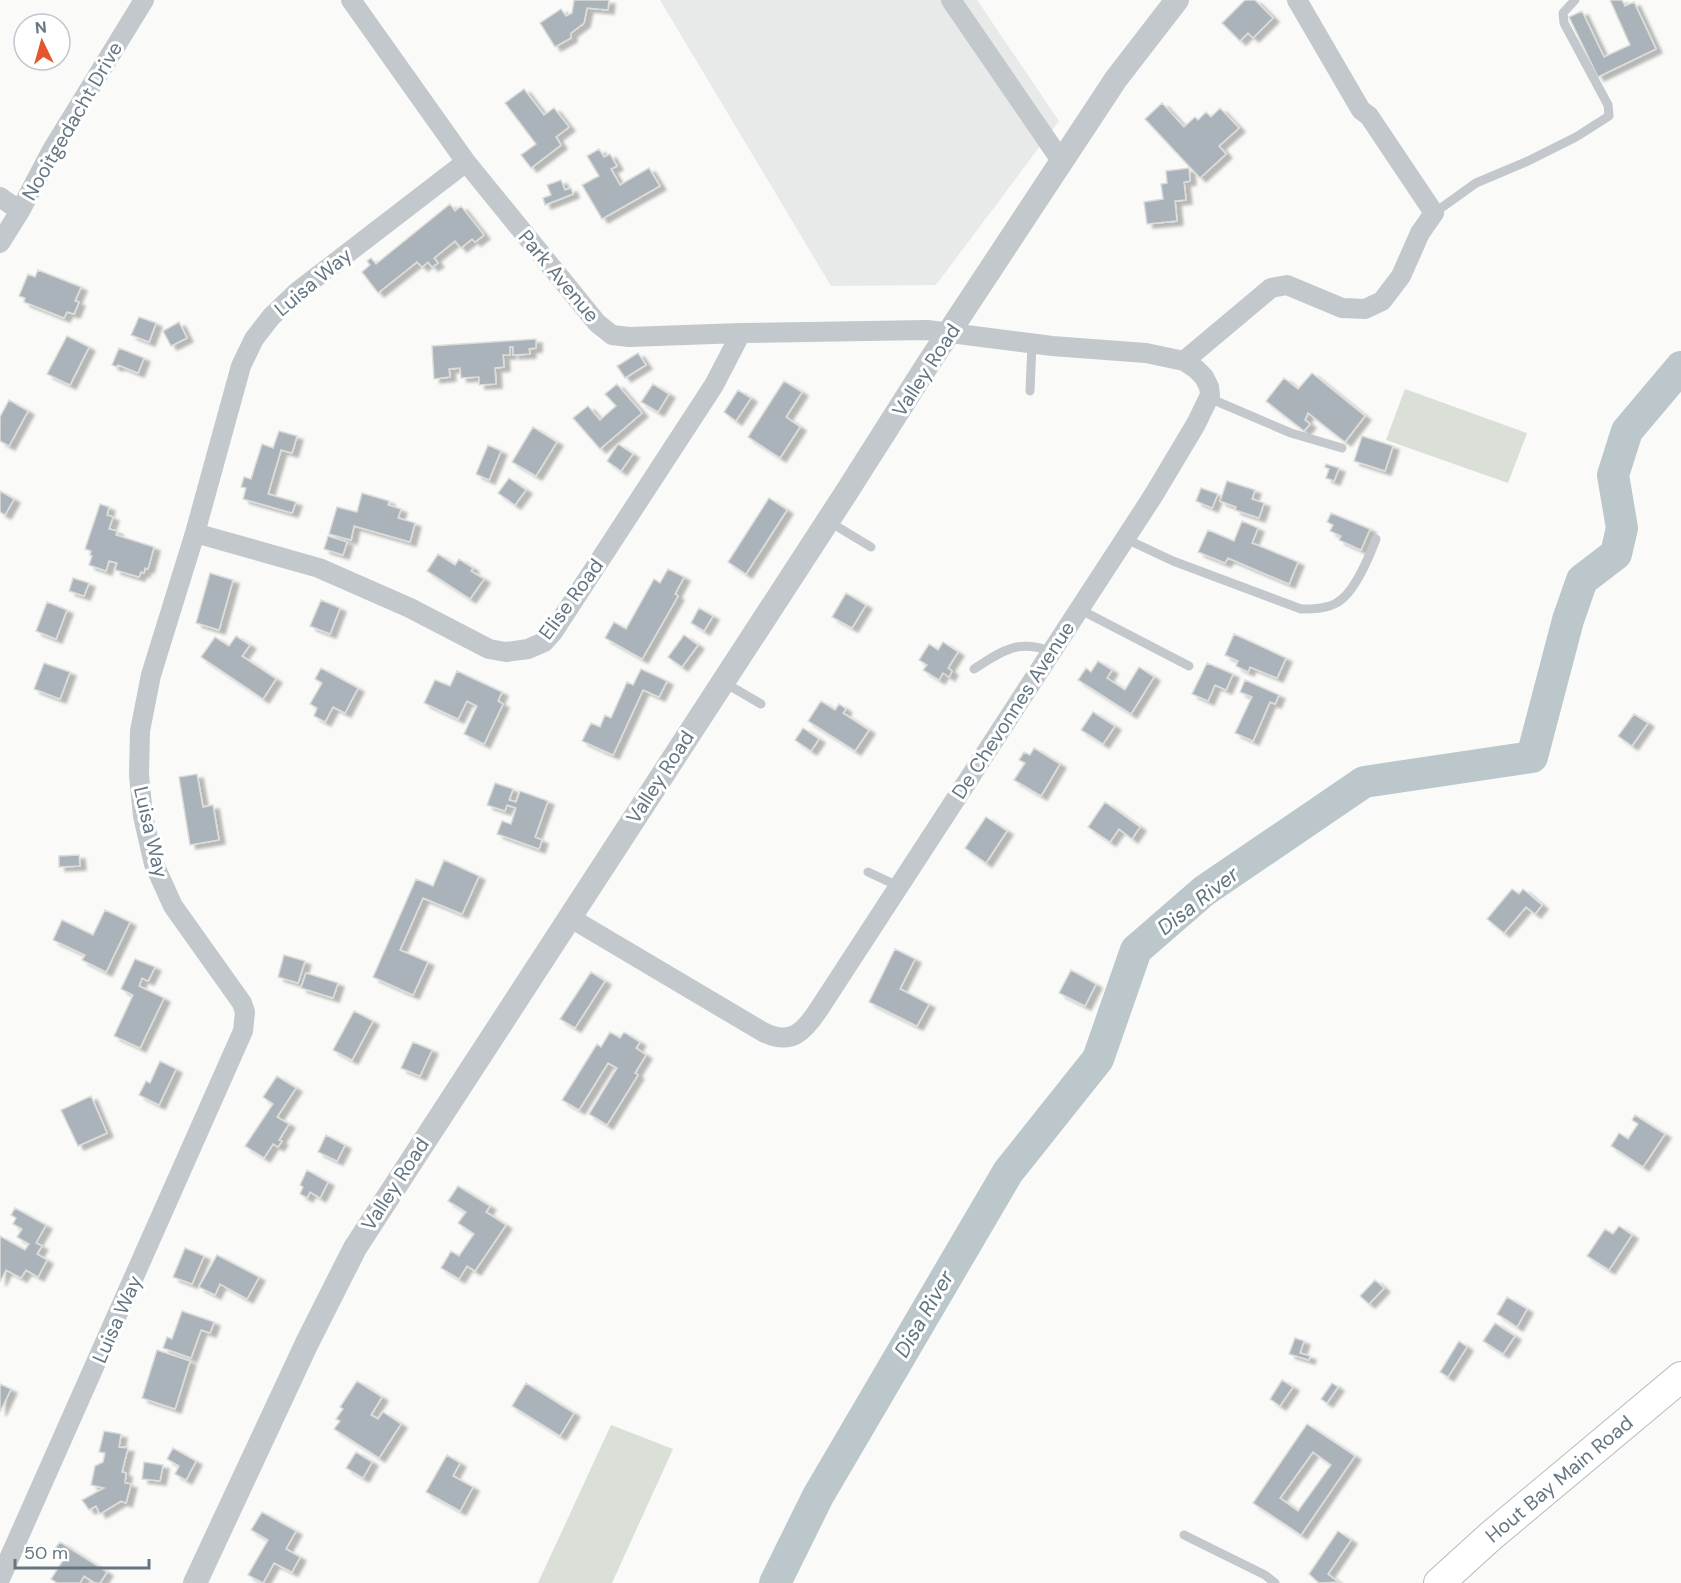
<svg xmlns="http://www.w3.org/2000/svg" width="1681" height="1583" font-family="'DM Sans',sans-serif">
<defs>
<filter id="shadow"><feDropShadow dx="6" dy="4" stdDeviation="1.5" flood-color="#0004"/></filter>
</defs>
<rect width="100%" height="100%" fill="#fafaf8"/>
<path fill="#e8e9e9" d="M 660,0 L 977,0 L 1059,121 L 936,285 L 831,286 Z"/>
<path fill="#dadfd7" d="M 1405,389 L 1527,433 L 1508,483 L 1386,440 Z
M 611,1425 L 673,1449 L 612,1583 L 538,1583 Z"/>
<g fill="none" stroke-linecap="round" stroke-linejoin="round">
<path stroke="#bbc7cb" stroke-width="32" d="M 775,1583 L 818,1496 L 1008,1172 L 1098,1059 L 1136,950 L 1204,891 L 1364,782 L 1532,757 L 1568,620 L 1582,580 L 1616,554 L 1622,528 L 1613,475 L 1627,431 L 1681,367"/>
</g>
<path fill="#aab3b9" stroke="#dcdcda" stroke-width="1.5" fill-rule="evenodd" filter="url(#shadow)" d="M 574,0 L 609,0 L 608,10 L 587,8 L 584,23 L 571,33 L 571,38 L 555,47 L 540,23 L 561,9 L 566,16 L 572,13 Z
M 1245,0 L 1255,0 L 1273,18 L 1253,38 L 1248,33 L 1240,41 L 1222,23 Z
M 1610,0 L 1622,0 L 1625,6 L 1634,2 L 1656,49 L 1598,77 L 1569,17 L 1582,11 L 1604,57 L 1630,45 Z
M 524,89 L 544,115 L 554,108 L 569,127 L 556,137 L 561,145 L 531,168 L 521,155 L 536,144 L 505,103 Z
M 1162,103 L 1184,127 L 1195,117 L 1198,120 L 1206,112 L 1211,117 L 1220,108 L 1239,128 L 1219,146 L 1226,154 L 1200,178 L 1145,119 Z
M 599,149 L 604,157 L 610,154 L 617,166 L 611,169 L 620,185 L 649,168 L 660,186 L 602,219 L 582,185 L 599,176 L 587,156 Z
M 1189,168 L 1190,181 L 1184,182 L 1186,200 L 1175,201 L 1177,221 L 1147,224 L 1144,202 L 1163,199 L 1161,184 L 1167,183 L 1166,171 Z
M 561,180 L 565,190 L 571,188 L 573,194 L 545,205 L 543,198 L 551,195 L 547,185 Z
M 450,204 L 455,211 L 461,206 L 484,235 L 475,242 L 472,239 L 461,248 L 455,241 L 434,258 L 438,263 L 432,267 L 428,262 L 422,267 L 417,262 L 378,293 L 362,272 L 370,265 L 367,261 L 371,258 L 376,264 Z
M 38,270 L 81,287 L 75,301 L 79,302 L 74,314 L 67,312 L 64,318 L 24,302 L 25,298 L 19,296 L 28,274 L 35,277 Z
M 139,317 L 156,323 L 149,342 L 131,335 Z
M 179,322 L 187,338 L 171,346 L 163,331 Z
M 67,336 L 89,347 L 70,385 L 47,374 Z
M 536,339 L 536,348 L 529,349 L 530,354 L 513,355 L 513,347 L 510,347 L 510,355 L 503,355 L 504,367 L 495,368 L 496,384 L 479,385 L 479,377 L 461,378 L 460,368 L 449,369 L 450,377 L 434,379 L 432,346 Z
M 119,348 L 144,358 L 138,373 L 118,365 L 117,367 L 112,365 Z
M 638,353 L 646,365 L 625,378 L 617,366 Z
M 1312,373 L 1365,416 L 1345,442 L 1308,413 L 1305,420 L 1310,424 L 1304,431 L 1266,401 L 1284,378 L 1298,389 Z
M 784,381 L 802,392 L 786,417 L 800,427 L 780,458 L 748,437 Z
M 617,384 L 642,413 L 600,449 L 573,418 L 588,406 L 600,420 L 616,406 L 605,394 Z
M 653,384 L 669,394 L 658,412 L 641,402 Z
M 738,390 L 751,398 L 736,421 L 724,412 Z
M 9,400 L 28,411 L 9,446 L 0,441 L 0,417 Z
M 533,427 L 557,442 L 536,476 L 512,462 Z
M 279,431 L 297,436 L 292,453 L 281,450 L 268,494 L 296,502 L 292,513 L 243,499 L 246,488 L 241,487 L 244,477 L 251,479 L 262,444 L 273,448 Z
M 1362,436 L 1393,446 L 1385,471 L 1354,461 Z
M 618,444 L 633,454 L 621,471 L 607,461 Z
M 488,445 L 501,451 L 489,480 L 476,474 Z
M 1326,464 L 1339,468 L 1334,481 L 1326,478 L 1329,469 L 1325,467 Z
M 509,478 L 526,490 L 515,505 L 498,493 Z
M 1227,481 L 1255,490 L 1252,499 L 1264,503 L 1259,518 L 1235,510 L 1236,507 L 1220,501 Z
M 1201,488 L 1218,494 L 1212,508 L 1196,501 Z
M 0,491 L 14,499 L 5,515 L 0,512 Z
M 362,493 L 389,501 L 388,505 L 401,509 L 398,518 L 415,523 L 410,542 L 354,526 L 351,540 L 329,534 L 337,507 L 357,512 Z
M 769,498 L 787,510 L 746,574 L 728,562 Z
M 100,504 L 109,507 L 107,515 L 113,517 L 109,529 L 117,531 L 116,535 L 154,547 L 148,569 L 145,568 L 144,573 L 141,572 L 139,577 L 115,570 L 117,563 L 109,561 L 106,571 L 89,565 L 92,556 L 90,555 L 91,551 L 85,549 Z
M 1331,513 L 1370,529 L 1361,550 L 1339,540 L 1341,536 L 1330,531 L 1333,525 L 1327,522 Z
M 1242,521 L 1258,528 L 1252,543 L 1298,562 L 1289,584 L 1228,558 L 1225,563 L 1198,552 L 1208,530 L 1234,541 Z
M 328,536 L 347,542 L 343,555 L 324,549 Z
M 438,554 L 455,565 L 459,559 L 473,568 L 471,571 L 484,579 L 470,599 L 427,571 Z
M 668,569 L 684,577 L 675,594 L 678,596 L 642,659 L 605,638 L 614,622 L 626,629 L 654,579 L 660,583 Z
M 210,573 L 233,580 L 219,630 L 196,623 Z
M 73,578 L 89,583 L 84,596 L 69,591 Z
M 846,593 L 866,605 L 852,628 L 832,617 Z
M 321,600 L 340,608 L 330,634 L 310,626 Z
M 47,602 L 67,610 L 56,639 L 36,631 Z
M 699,608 L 713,616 L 704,631 L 691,623 Z
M 1234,634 L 1286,658 L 1277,678 L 1250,667 L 1248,672 L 1236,666 L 1238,661 L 1225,655 Z
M 684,635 L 698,645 L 682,667 L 668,657 Z
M 236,636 L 250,645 L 242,656 L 276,679 L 263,699 L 201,657 L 215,637 L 229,646 Z
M 943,642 L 958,652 L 948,668 L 952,671 L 949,677 L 943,673 L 939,680 L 923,670 L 927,665 L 919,660 L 929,644 L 938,650 Z
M 1098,661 L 1112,670 L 1107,678 L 1125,690 L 1139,667 L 1154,677 L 1131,714 L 1078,680 L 1086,668 L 1091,672 Z
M 44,663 L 70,672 L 60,699 L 34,689 Z
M 1207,663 L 1233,674 L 1226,690 L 1215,685 L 1208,701 L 1192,694 Z
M 321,668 L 358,688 L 345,713 L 333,707 L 325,722 L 314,716 L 317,708 L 310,704 L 322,683 L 315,679 Z
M 641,669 L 667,681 L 659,697 L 643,690 L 613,755 L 582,741 L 591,723 L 600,727 L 605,715 L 611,718 L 627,682 L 633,685 Z
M 457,671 L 502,692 L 498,701 L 503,704 L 484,744 L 464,734 L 477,706 L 467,701 L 458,719 L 424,703 L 435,680 L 450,686 Z
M 1245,680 L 1279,695 L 1275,704 L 1270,702 L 1253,741 L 1235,733 L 1252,697 L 1240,692 Z
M 821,701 L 835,710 L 839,704 L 846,709 L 843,713 L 869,730 L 855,751 L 808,721 Z
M 1093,712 L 1115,726 L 1103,744 L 1081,730 Z
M 1634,714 L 1648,723 L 1632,746 L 1618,736 Z
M 803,728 L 819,739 L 811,751 L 795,740 Z
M 1034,748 L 1060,764 L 1041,796 L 1014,780 L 1025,763 L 1019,760 L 1024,752 L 1030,755 Z
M 197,774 L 203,807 L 213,805 L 219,840 L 190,845 L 179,777 Z
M 495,783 L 513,789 L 509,800 L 516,802 L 520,791 L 548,801 L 535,837 L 542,840 L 539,849 L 497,834 L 502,821 L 511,824 L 516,808 L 507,805 L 505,811 L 487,805 Z
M 1105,802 L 1140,827 L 1132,839 L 1119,829 L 1110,842 L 1088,827 Z
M 986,817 L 1007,831 L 986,863 L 965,848 Z
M 79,855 L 80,866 L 59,867 L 59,856 Z
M 444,860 L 479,876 L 462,914 L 423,898 L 400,950 L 428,962 L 413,995 L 373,977 L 416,879 L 433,886 Z
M 1512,889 L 1519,894 L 1523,889 L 1542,905 L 1535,914 L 1526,907 L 1504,933 L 1487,919 Z
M 105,910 L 130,922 L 106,972 L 82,960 L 85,955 L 53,940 L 62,920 L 93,935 Z
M 895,949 L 915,959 L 900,989 L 929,1004 L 917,1026 L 869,1002 Z
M 284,955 L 305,961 L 298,983 L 278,977 Z
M 135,959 L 155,967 L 148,981 L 142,978 L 139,986 L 164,998 L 140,1048 L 114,1036 L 133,995 L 121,989 Z
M 1071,970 L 1096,984 L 1085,1006 L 1059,993 Z
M 591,972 L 605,981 L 575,1028 L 560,1019 Z
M 306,973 L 338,983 L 333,998 L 301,988 Z
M 354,1011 L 373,1021 L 352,1060 L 333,1050 Z
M 610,1032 L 620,1038 L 624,1032 L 640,1042 L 636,1048 L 646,1055 L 635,1073 L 638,1075 L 607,1125 L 589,1114 L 617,1068 L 608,1063 L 579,1110 L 562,1100 L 597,1044 L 601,1047 Z
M 413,1042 L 432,1050 L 420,1076 L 401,1068 Z
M 160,1061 L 176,1069 L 159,1105 L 139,1095 L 146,1081 L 150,1083 Z
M 277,1076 L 296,1088 L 277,1117 L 289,1124 L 279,1140 L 282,1141 L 278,1147 L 273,1144 L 264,1158 L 245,1146 L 273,1104 L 263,1097 Z
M 91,1096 L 107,1133 L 78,1146 L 61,1110 Z
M 1635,1115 L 1665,1134 L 1643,1167 L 1611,1146 L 1619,1133 L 1628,1139 L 1638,1124 L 1632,1120 Z
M 326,1135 L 345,1145 L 337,1161 L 318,1152 Z
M 307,1170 L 328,1182 L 320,1198 L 310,1192 L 307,1198 L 300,1194 L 303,1187 L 300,1185 Z
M 458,1186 L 490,1206 L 486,1212 L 506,1225 L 475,1271 L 467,1266 L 459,1279 L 441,1268 L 451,1251 L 459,1256 L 474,1234 L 458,1223 L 466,1212 L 448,1201 Z
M 15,1208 L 46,1225 L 36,1243 L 42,1246 L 37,1254 L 47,1260 L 38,1277 L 26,1270 L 21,1278 L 6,1270 L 0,1282 L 0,1236 L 25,1250 L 29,1244 L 17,1237 L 22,1229 L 13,1224 L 16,1218 L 11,1215 Z
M 1619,1226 L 1632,1235 L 1609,1270 L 1587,1256 L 1605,1229 L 1613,1234 Z
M 185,1248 L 204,1256 L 192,1284 L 173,1277 Z
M 217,1255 L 259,1277 L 247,1299 L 220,1284 L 215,1295 L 199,1287 Z
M 1375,1280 L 1384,1288 L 1369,1304 L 1360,1296 Z
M 1507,1297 L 1527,1309 L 1517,1327 L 1497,1314 Z
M 182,1311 L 214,1322 L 210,1333 L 201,1330 L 191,1358 L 163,1348 L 167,1337 L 172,1339 Z
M 1495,1323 L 1515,1336 L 1503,1354 L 1483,1341 Z
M 1295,1338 L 1304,1341 L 1300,1353 L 1310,1356 L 1309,1360 L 1289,1354 Z
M 1459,1341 L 1467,1347 L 1448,1377 L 1440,1372 Z
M 157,1350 L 190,1361 L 175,1409 L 142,1398 Z
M 1282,1380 L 1293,1387 L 1280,1406 L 1270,1399 Z
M 357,1381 L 382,1397 L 371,1415 L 378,1419 L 383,1412 L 401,1424 L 379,1458 L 334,1429 L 340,1421 L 336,1419 L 343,1409 L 340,1407 Z
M 526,1383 L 574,1413 L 560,1436 L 512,1406 Z
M 1332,1383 L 1338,1387 L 1327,1403 L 1321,1399 Z
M 0,1384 L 11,1389 L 0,1412 Z
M 1307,1424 L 1355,1456 L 1301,1535 L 1253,1503 ZM 1313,1452 L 1331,1465 L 1298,1511 L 1280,1498 Z
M 104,1431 L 121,1434 L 119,1447 L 128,1448 L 122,1472 L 126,1473 L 125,1483 L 131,1484 L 126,1503 L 121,1501 L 100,1514 L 96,1506 L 89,1510 L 82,1500 L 104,1488 L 91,1485 L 95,1466 L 103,1462 L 105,1453 L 99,1452 Z
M 173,1448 L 196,1461 L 186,1480 L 175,1474 L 179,1466 L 167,1459 Z
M 356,1452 L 372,1462 L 363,1478 L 346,1468 Z
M 447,1455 L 460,1463 L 453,1476 L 473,1487 L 460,1511 L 426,1492 Z
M 144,1462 L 163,1465 L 160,1481 L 142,1479 Z
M 262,1512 L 296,1531 L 286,1549 L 300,1557 L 292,1572 L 274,1563 L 263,1583 L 248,1575 L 268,1540 L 251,1530 Z
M 1338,1531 L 1351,1540 L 1328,1574 L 1338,1582 L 1319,1583 L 1309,1574 Z
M 60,1542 L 107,1572 L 100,1583 L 95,1583 L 84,1576 L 80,1583 L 57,1583 L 51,1579 L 64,1559 L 53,1551 Z"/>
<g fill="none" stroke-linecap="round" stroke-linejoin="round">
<defs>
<path id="primary" d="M 1439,1583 L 1492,1535 L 1681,1377"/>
</defs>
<use href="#primary" stroke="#b5babe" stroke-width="32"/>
<path stroke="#c3c8cc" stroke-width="9" d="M 1434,213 L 1476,183 L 1528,161 L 1576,137 L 1609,116 L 1608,105 L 1564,23 L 1563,13 L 1575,0
M 1030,391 L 1032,344
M 1209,398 L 1291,433 L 1342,448
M 828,521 L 871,547
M 1124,538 L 1173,561 L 1301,609 C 1313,609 1327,609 1338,602 C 1355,592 1369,557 1376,539
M 1079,609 L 1189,666
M 974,669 C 1002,651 1017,639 1050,651
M 725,683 L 761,704
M 868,872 L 898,886
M 1184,1535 L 1265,1575 L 1275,1583"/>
<path stroke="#c3c8cc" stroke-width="20" d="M 351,0 L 466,162 L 597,323 L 612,335 L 629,337 L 741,333 L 927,330 L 1052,346 L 1146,353 L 1184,361 L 1196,369 L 1204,377 L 1209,387 L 1210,395 L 1196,424 L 1153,496 L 819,1009 C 804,1032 791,1046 763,1032 L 569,917
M 951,0 L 1062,162
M 0,197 L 20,211
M 0,243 L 20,211 L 52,150 L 144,0
M 1184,361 L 1271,288 L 1287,285 L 1342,308 L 1365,309 L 1382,301 L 1401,276 L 1420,233 L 1434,213 L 1369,116 L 1361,110 L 1297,0
M 195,533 L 319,568 L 410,608 L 489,649 L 506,652 L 528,649 L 544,642 L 553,632 L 714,385 L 741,333
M 0,1579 L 243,1031 L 245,1012 L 242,1003 L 173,906 L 154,864 L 143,816 L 139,775 L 140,731 L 151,675 L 195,533 L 241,366 L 254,339 L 271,317 L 297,292 L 466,162"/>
<path stroke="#c3c8cc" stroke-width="24" d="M 195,1583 L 307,1343 L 355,1248 L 846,493 L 926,367 L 1116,79 L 1177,0"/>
<use href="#primary" stroke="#fff" stroke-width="30"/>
</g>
<g text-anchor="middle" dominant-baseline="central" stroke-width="6" stroke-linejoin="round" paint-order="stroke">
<g font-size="20" fill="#657683" stroke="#fff">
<text transform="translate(72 121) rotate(-60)">Nooitgedacht Drive</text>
<text transform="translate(559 276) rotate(50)">Park Avenue</text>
<text transform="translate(313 282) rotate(-40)">Luisa Way</text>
<text transform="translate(926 370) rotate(-57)">Valley Road</text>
<text transform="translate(571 599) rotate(-54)">Elise Road</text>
<text transform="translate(1013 710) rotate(-57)">De Chevonnes Avenue</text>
<text transform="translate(660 777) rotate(-57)">Valley Road</text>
<text transform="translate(151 832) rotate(77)">Luisa Way</text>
<text transform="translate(395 1184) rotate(-57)">Valley Road</text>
<text transform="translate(117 1319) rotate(-66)">Luisa Way</text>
<text transform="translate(1559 1479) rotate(-40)">Hout Bay Main Road</text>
</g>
<g font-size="21" font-style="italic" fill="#60757c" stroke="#fff">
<text transform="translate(1198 901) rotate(-38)">Disa River</text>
<text transform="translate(924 1314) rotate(-60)">Disa River</text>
</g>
</g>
<g transform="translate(42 42) rotate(355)"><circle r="28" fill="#ffffff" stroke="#c1c8cd" stroke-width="1.5"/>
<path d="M0-4.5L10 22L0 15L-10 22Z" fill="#e4572e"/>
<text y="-9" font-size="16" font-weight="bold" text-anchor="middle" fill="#657683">N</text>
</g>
<path d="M15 1559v9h134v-9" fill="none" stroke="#657683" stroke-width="3"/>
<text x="24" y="1559" font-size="18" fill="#657683" stroke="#ffffff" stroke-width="4.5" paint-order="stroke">50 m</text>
</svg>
